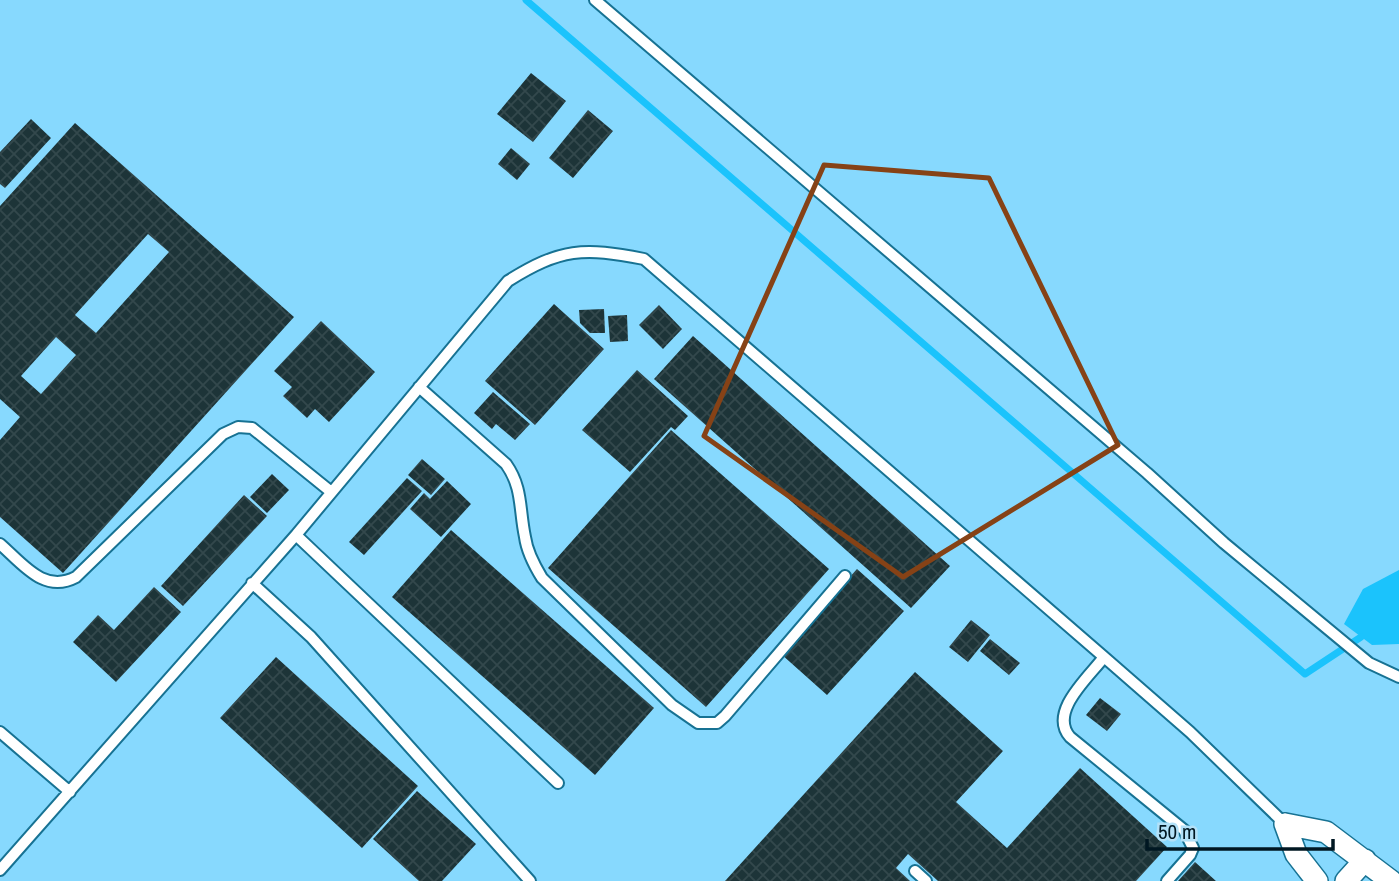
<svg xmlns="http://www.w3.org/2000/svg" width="1399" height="881" font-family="'Archivo Narrow',sans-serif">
  <defs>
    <pattern id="building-cross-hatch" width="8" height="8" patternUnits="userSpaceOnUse" patternTransform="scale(1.75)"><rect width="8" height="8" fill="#1d3438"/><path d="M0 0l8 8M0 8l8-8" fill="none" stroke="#33484c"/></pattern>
  </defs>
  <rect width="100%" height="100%" fill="#87d9fe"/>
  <path fill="#1bc3fc" d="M1399,570V644L1372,645L1344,624L1363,589Z"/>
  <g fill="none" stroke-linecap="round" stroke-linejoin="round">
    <path stroke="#1bc3fc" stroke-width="7" d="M526,0L1305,674L1361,637"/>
  </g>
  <path fill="url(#building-cross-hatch)" fill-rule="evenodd" d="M531,73L566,101L533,142L497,114Z
    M588,110L613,131L573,178L549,158Z
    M31,119L51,138L5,188L0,184V152Z
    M75,123L294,317L63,573L0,517V440L20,417L0,399V206ZM148,234L169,252L96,333L75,315ZM56,337L76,355L41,394L21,376Z
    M511,148L530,164L517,180L498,164Z
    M554,304L604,349L535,425L485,381Z
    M659,305L682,329L663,349L639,325Z
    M604,309L605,333H590L580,323L579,310Z
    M627,315L628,341L610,342L608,316Z
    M321,321L375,372L329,422L315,409L307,418L283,396L292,387L274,371Z
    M693,336L950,566L911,608L654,379Z
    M637,370L688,416L675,430L671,427L630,472L582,430Z
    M493,392L530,424L515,440L496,424L492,429L474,413Z
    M671,430L829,569L706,707L548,568Z
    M422,459L445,479L431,495L408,475Z
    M272,474L289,490L267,513L250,497Z
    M407,478L422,491L364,555L349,542Z
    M447,481L471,504L441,537L410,509L424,493L430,499Z
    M244,495L267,516L183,606L161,586Z
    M451,530L654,708L595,775L392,597Z
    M857,569L904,611L827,695L781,654Z
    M154,587L181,612L116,682L73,642L98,615L114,630Z
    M971,620L990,635L968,662L949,647Z
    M990,639L1020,663L1009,675L980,651Z
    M276,657L418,786L362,848L220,718Z
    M915,672L1003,751L956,802L1007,848L1080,768L1167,847L1136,881H938L908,854L896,868L910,881H725Z
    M1100,698L1121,714L1107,731L1086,715Z
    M417,791L476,844L442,881H419L373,839Z
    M1195,862L1216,881H1178Z"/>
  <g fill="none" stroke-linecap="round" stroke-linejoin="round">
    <g stroke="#177293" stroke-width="14">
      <path id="service" d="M595,0L1147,473L1224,543L1369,663L1399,677
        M419,387L506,464C523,488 519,509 525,537C527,552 534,565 542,578L672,705L698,723H717L725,716L845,576
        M296,535L558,783
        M0,544C23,564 44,594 76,577L223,434L238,427L252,428L330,491
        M252,583L311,637L530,881
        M1104,657C1089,677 1048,712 1070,737L1184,830L1193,848L1190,855L1167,881
        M0,732L70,792
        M0,870L296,535L508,281C561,248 583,247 644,259L1104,657L1190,732L1285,824
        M915,871L926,881"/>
    </g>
    <g stroke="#177293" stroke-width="24">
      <path id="minor" d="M1285,824L1326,832L1391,881
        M1285,824L1296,854L1317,881
        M1346,881L1365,860"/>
    </g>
    <use href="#service" stroke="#fff" stroke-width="10"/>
    <use href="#minor" stroke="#fff" stroke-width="21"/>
  </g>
  <path fill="none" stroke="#864216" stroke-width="5" stroke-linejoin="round" d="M824,165L989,178L1118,445L903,577L704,436Z"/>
  <path d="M1147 839v10h186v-10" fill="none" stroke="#001722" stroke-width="3.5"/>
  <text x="1158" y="839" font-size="21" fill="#001722" stroke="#b3e1f8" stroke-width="5" paint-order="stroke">50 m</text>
</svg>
